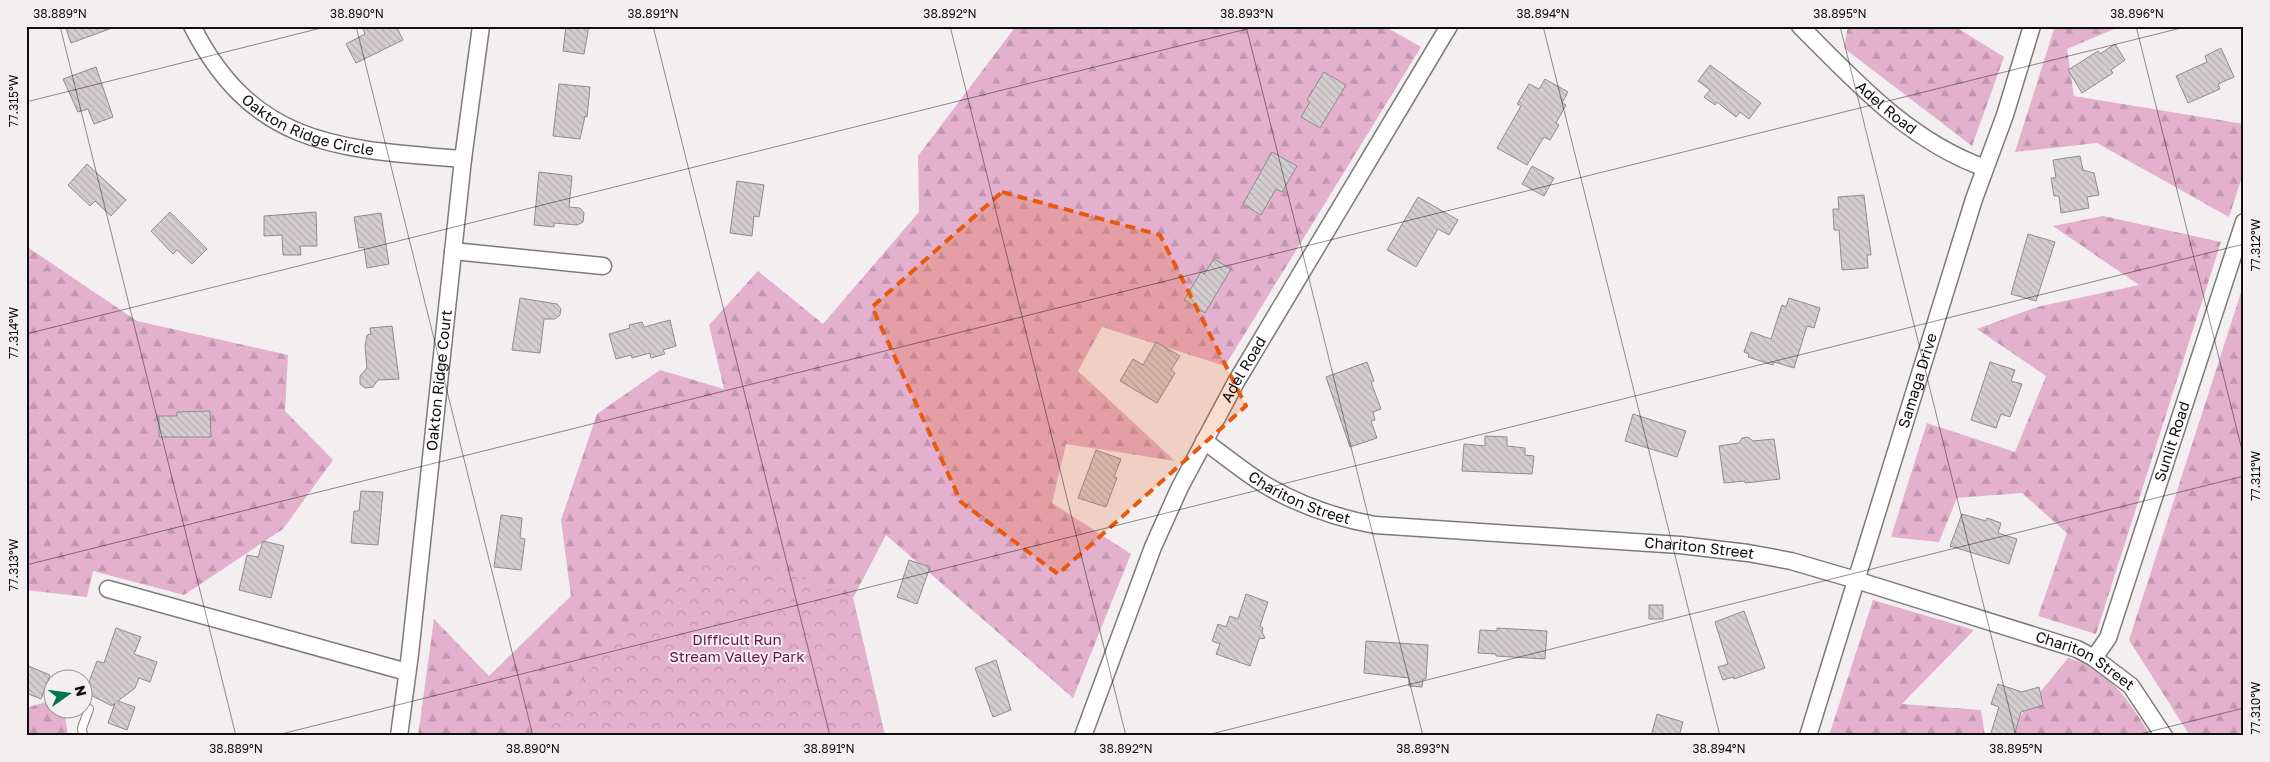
<svg xmlns="http://www.w3.org/2000/svg" width="2270" height="762" font-family="'Golos Text',sans-serif">
  <defs>
    <pattern id="forest-firs" width="22" height="20" patternUnits="userSpaceOnUse" patternTransform="scale(1.25)"><rect width="22" height="20" fill="#e3b0cd"/><path d="M5 1l3.5 6h-7zM16 11l3.5 6h-7z" fill="#c296af"/></pattern>
    <pattern id="park-crowns" width="20" height="18" patternUnits="userSpaceOnUse" patternTransform="scale(1.25)"><rect width="20" height="18" fill="#e3b0cd"/><path d="M2 6a3 3 0 1 1 6 0M12 15a3 3 0 1 1 6 0" fill="none" stroke="#c296af"/></pattern>
    <pattern id="building-back-hatch" width="6" height="6" patternUnits="userSpaceOnUse" patternTransform="scale(1.25)"><rect width="6" height="6" fill="#d3cdd0"/><path d="M-1 5l2 2M0 0l6 6M5-1l2 2" fill="none" stroke="#b4afb1"/></pattern>
  </defs>
  <rect width="100%" height="100%" fill="#f3eef0"/>
  <path fill="url(#forest-firs)" d="M1016,26H1384L1421,47L1225,366L1102,327L1078,371L1175,461L1066,444L1052,503L1131,554L1073,698L886,535L853,598L885,736H418L434,619L489,676L571,596L561,520L597,414L660,370L724,389L709,325L758,271L823,324L919,212L918,156Z
    M1848,26H1954L2004,57L1972,146L1844,48Z
    M2055,26H2121L2067,49L2074,96L2244,124V171L2229,217L2097,143L2015,152Z
    M2103,216L2221,242L2096,634L2038,616L2067,533L2022,493L1957,498L1939,542L1891,537L1927,423L2015,452L2046,376L1977,329L2037,307L2139,285L2053,226Z
    M26,246L137,321L288,355L285,411L333,460L283,529L184,595L93,571L87,597L26,590Z
    M2244,283V728L2236,736H2190L2129,640Z
    M1873,600L1974,630L1902,704L1981,710L1985,736H1829Z
    M2068,658C2111,670 2128,701 2151,736H2004Z
    M52,700V710H64L68,736H26V708Z"/>
  <path fill="url(#park-crowns)" d="M703,546L767,565L853,598L885,736H539L595,664L687,575Z"/>
  <path fill="url(#building-back-hatch)" stroke="#908b8e" d="M65,26H112V28L71,43Z
    M362,26H396L403,40L356,63L346,44L365,34Z
    M566,26H589L584,54L563,51Z
    M2115,44L2125,60L2111,70L2113,73L2082,93L2068,70L2098,51L2100,54Z
    M2221,48L2234,77L2218,84L2220,89L2188,103L2176,76L2207,62L2205,56Z
    M1710,65L1761,103L1749,119L1740,112L1736,117L1717,102L1715,105L1704,97L1710,90L1698,81Z
    M96,67L113,117L94,124L88,109L78,112L63,79Z
    M1324,72L1346,85L1320,128L1301,117L1310,102L1307,100Z
    M1545,79L1568,92L1562,103L1566,105L1556,123L1559,125L1550,140L1544,137L1527,165L1497,148L1521,106L1517,104L1529,84L1539,89Z
    M559,84L590,87L587,117L585,116L580,139L553,136Z
    M1272,152L1297,166L1282,192L1276,189L1261,215L1243,204Z
    M2080,156L2083,170L2094,173L2099,195L2087,197L2089,208L2061,213L2059,196H2054L2051,178H2056L2053,160Z
    M87,164L126,200L111,216L95,201L90,206L68,185Z
    M1532,166L1554,178L1544,196L1522,184Z
    M539,172L572,176L569,207L580,208L584,213L583,222L577,225L554,223V227L534,225Z
    M737,181L764,185L759,217L754,216L752,236L730,233Z
    M1864,195L1871,255H1867L1868,268L1842,270L1839,230H1834L1833,209H1839L1838,197Z
    M1418,197L1458,220L1449,235L1438,229L1416,267L1387,250Z
    M170,212L207,249L192,264L177,250L173,254L151,231Z
    M316,212L317,246H300L301,255H283L282,235L264,236V216Z
    M381,213L389,264L367,268L364,247L359,248L354,217Z
    M2028,234L2055,242L2036,301L2011,294Z
    M1214,259L1231,269L1205,313L1184,300L1201,272L1204,274Z
    M520,298L557,304L561,309L560,315L555,319H544L540,353L512,350Z
    M1789,298L1820,308L1814,328L1807,326L1794,368L1774,362L1773,365L1748,357L1749,354L1744,352L1751,332L1771,339L1782,305L1786,307Z
    M670,320L676,346L663,350L665,354L651,358L650,353L632,358L631,355L616,359L609,334L630,328L629,325L642,322L644,327Z
    M392,326L399,379L378,380L373,387L365,388L360,384V376L367,368L365,346L367,335L371,334L370,328Z
    M1156,342L1180,356L1171,370L1175,373L1157,403L1120,381L1133,359L1143,365Z
    M1367,362L1374,381L1371,382L1381,409L1373,412L1375,420L1371,421L1377,438L1350,447L1326,377Z
    M1990,362L2015,370L2011,381L2022,384L2010,417L2001,414L1996,428L1971,420Z
    M210,411L211,437H159V416H177V412Z
    M1633,414L1686,431L1677,457L1625,441Z
    M1485,436L1507,437V446L1525,448V455L1534,456L1532,474L1462,471L1464,444L1485,446Z
    M1748,437L1753,441L1774,439L1780,479L1745,483V481L1724,483L1719,446L1739,443L1742,438Z
    M1096,450L1121,459L1114,477L1117,478L1106,507L1078,498Z
    M361,491L383,492L378,545L351,543L354,511H359Z
    M1962,514L1986,521L1987,518L2001,523L1998,533L2017,539L2009,564L1950,546Z
    M501,515L522,518L520,538L525,539L521,570L494,567Z
    M263,541L284,546L271,598L239,590L247,555L258,557Z
    M909,560L930,567L917,604L897,597Z
    M1246,594L1268,602L1260,626L1263,628L1262,632L1265,638L1259,639L1250,666L1216,654L1220,644L1212,641L1218,624L1226,627L1230,616L1238,619Z
    M1649,605H1663V619H1649Z
    M1744,611L1765,668L1734,679L1733,677L1723,680L1718,667L1728,664L1715,622Z
    M116,628L141,637L134,654L157,662L150,682L139,678L135,688L118,701L135,707L127,730L108,723L115,703L112,706L85,692L97,661L104,663Z
    M1497,628L1547,631L1545,659L1496,656V654L1478,653L1480,630L1497,631Z
    M1366,641L1428,645L1426,679H1423L1422,687L1409,686V678L1364,673Z
    M996,660L1011,710L993,717L975,668Z
    M26,665L50,675L41,699L26,693Z
    M1998,684L2022,692L2039,687L2043,705L2021,712L2014,736H1990L1999,707L1991,704Z
    M1657,714L1683,722L1679,736H1651Z"/>
  <g fill="none" stroke-linecap="round" stroke-linejoin="round">
    <g stroke="#7e7a7c" stroke-width="10">
      <path id="service" d="M83,736L82,728L89,709"/>
    </g>
    <g stroke="#7e7a7c" stroke-width="19">
      <g id="minor">
        <path id="s1" d="M192,26C254,148 341,149 463,159"/>
        <path id="s2" d="M1800,26C1856,82 1909,141 1985,168"/>
        <path d="M453,251L603,266"/>
        <path id="s3" d="M1204,441C1225,456 1245,473 1267,486C1301,506 1337,518 1375,525L1680,545L1748,553L1791,561L1856,580L2077,649L2094,658L2131,686L2164,736"/>
        <path d="M108,589L407,672"/>
        <path id="s4" d="M2094,658L2108,638L2244,222"/>
        <path id="s5" d="M399,736L410,654L463,159L481,26"/>
        <path id="s6" d="M1083,736L1153,547L1180,487L1236,382L1449,26"/>
        <path id="s7" d="M1808,736L1974,199L2005,115L2032,26"/>
      </g>
    </g>
    <use href="#service" stroke="#fff" stroke-width="8"/>
    <use href="#minor" stroke="#fff" stroke-width="16"/>
  </g>
  <path fill="#e8590c" fill-opacity="0.2" stroke="#e8590c" stroke-width="4" stroke-dasharray="10 6" stroke-linejoin="round" d="M1002,192L1160,235L1246,406L1058,574L961,502L872,307Z"/>
  <path fill="none" stroke="#0f0e0f" stroke-width="1" stroke-opacity="0.45" d="M60,26L236,736M356,26L533,736M653,26L830,736M950,26L1126,736M1246,26L1423,736M1543,26L1720,736M1840,26L2016,736M2136,26L2244,458M26,102L329,26M26,334L1259,26M26,565L2189,26M273,736L2244,244M1203,736L2244,476M2132,736L2244,708"/>
  <g text-anchor="middle" stroke-width="4" stroke-linejoin="round" paint-order="stroke">
    <g font-size="15" fill="#0f0e0f" stroke="#f3eef0">
      <text dy="5" stroke="none"><textPath href="#s2" startOffset="119">Adel Road</textPath></text>
      <text dy="5" stroke="none"><textPath href="#s1" startOffset="160">Oakton Ridge Circle</textPath></text>
      <text dy="5" stroke="none"><textPath href="#s6" startOffset="401">Adel Road</textPath></text>
      <text dy="5" stroke="none"><textPath href="#s5" startOffset="358">Oakton Ridge Court</textPath></text>
      <text dy="5" stroke="none"><textPath href="#s7" startOffset="372">Samaga Drive</textPath></text>
      <text dy="5" stroke="none"><textPath href="#s4" startOffset="231">Sunlit Road</textPath></text>
      <text dy="5" stroke="none"><textPath href="#s3" startOffset="112">Chariton Street</textPath></text>
      <text dy="5" stroke="none"><textPath href="#s3" startOffset="518">Chariton Street</textPath></text>
      <text dy="5" stroke="none"><textPath href="#s3" startOffset="922">Chariton Street</textPath></text>
    </g>
    <g font-size="15" fill="#6f1353" stroke="#f3eef0">
      <text x="737" y="645">Difficult Run<tspan x="737" dy="17">Stream Valley Park</tspan></text>
    </g>
  </g>
  <rect width="2270" height="762" fill="none" stroke="#f3eef0" stroke-width="55"/>
  <g transform="translate(68 694) rotate(76)"><circle r="24" fill="#f3eef0" stroke="#989496"/>
  <path d="M0-4L9 19L0 12L-9 19Z" fill="#007551"/>
  <text y="-8" font-size="14" font-weight="bold" text-anchor="middle" fill="#0f0e0f">N</text>
  </g>
  <rect x="28" y="28" width="2214" height="706" fill="none" stroke="#0f0e0f" stroke-width="2"/>
  <g font-size="12" text-anchor="middle" fill="#0f0e0f">
    <text x="60" y="18">38.889°N</text>
    <text x="357" y="18">38.890°N</text>
    <text x="653" y="18">38.891°N</text>
    <text x="950" y="18">38.892°N</text>
    <text x="1247" y="18">38.893°N</text>
    <text x="1543" y="18">38.894°N</text>
    <text x="1840" y="18">38.895°N</text>
    <text x="2137" y="18">38.896°N</text>
    <text transform="translate(14 101) rotate(-90)" y="4">77.315°W</text>
    <text transform="translate(2256 245) rotate(-90)" y="4">77.312°W</text>
    <text transform="translate(14 333) rotate(-90)" y="4">77.314°W</text>
    <text transform="translate(2256 476) rotate(-90)" y="4">77.311°W</text>
    <text transform="translate(14 565) rotate(-90)" y="4">77.313°W</text>
    <text transform="translate(2256 708) rotate(-90)" y="4">77.310°W</text>
    <text x="236" y="753">38.889°N</text>
    <text x="533" y="753">38.890°N</text>
    <text x="829" y="753">38.891°N</text>
    <text x="1126" y="753">38.892°N</text>
    <text x="1423" y="753">38.893°N</text>
    <text x="1719" y="753">38.894°N</text>
    <text x="2016" y="753">38.895°N</text>
  </g>
</svg>
